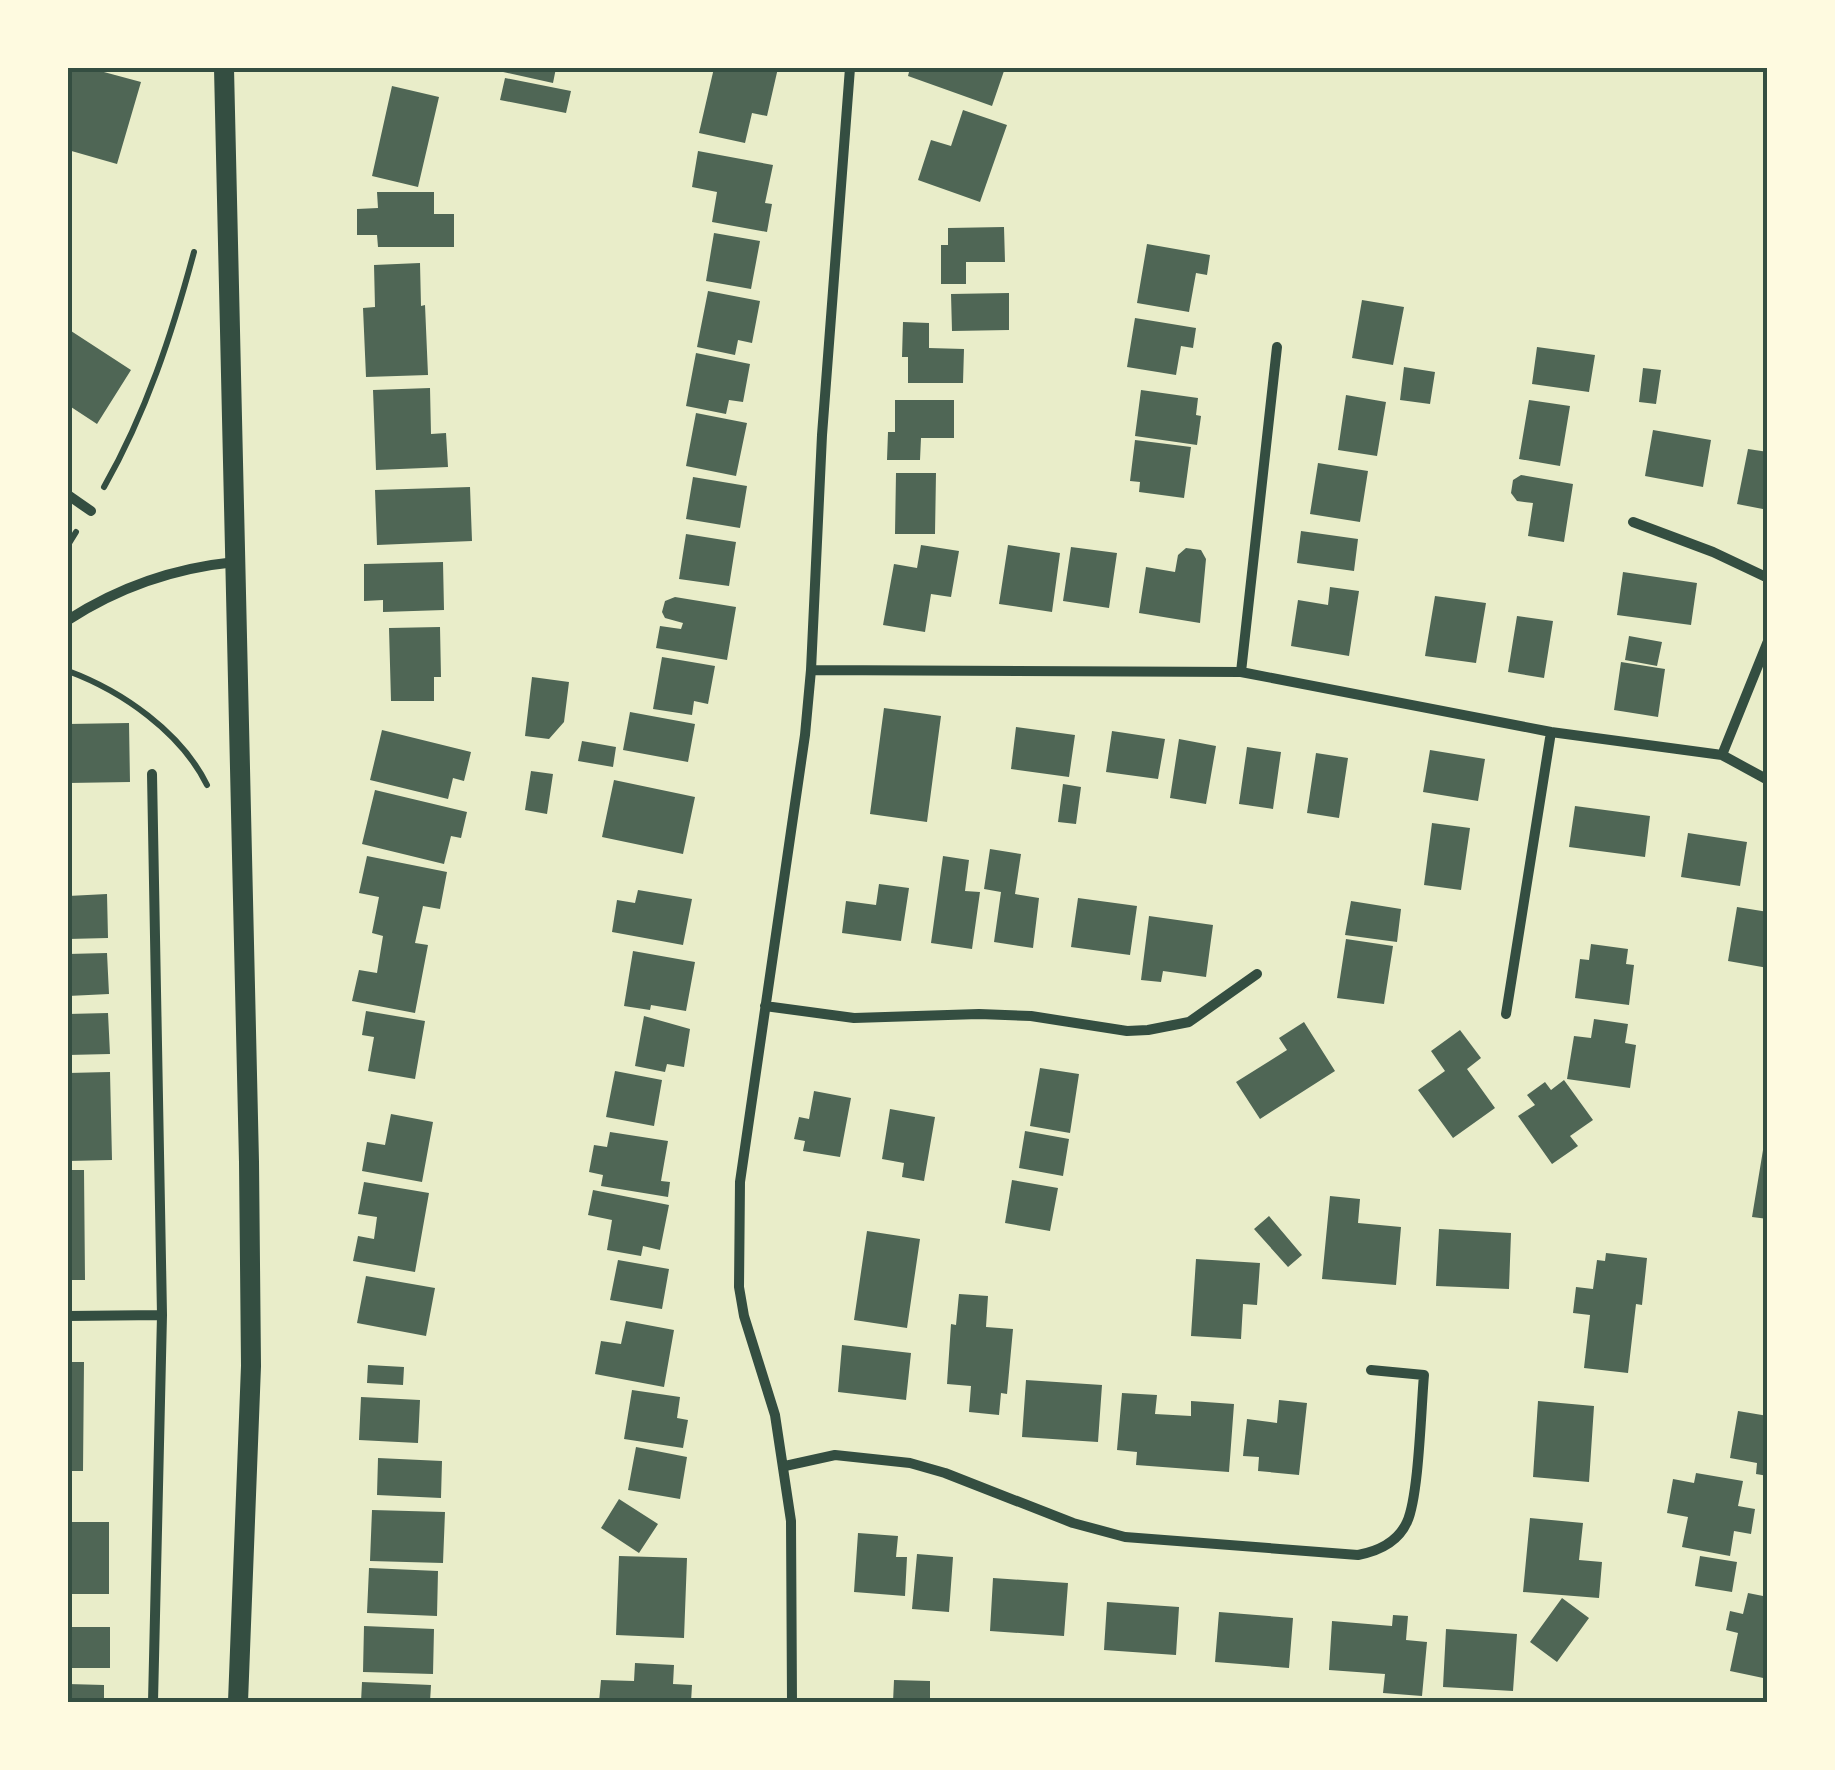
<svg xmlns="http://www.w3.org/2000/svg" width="1835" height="1770" font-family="'Public Sans',sans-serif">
  <rect width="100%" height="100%" fill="#e9edc9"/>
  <path fill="#4f6655" d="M68,68H89L141,82L117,164L68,150Z
    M485,68H556L553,83Z
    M714,68H778L767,116L752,113L745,143L699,133Z
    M910,68H1005L992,106L908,76Z
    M505,78L571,91L566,113L500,100Z
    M392,86L439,97L418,187L372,176Z
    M963,110L1007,125L980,202L918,180L931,140L951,146Z
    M698,151L773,165L765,203L772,204L767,232L712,222L717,192L692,187Z
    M377,192H434V214H454V247H378L377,235H357V209L378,208Z
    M1004,227L1005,262H966V284H941V245H948V228Z
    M714,233L760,241L751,289L706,281Z
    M1147,244L1210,255L1207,275L1196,273L1189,312L1137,303Z
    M420,263L421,306L425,305L428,375L366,377L363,308L375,307L374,265Z
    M708,291L760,301L752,343L738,340L735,355L697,347Z
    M1009,293V330L952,331L951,294Z
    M1362,300L1404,307L1393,365L1352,358Z
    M1135,318L1196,328L1193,348L1181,346L1176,375L1127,367Z
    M903,322L929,323V348L964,349L963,383H908V357H902Z
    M68,329L131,370L97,424L68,405Z
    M1537,347L1595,355L1589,392L1532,384Z
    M696,353L750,364L743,402L729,400L726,414L686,406Z
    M1404,367L1435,372L1430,404L1400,400Z
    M1643,368L1661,370L1656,404L1639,402Z
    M430,388L431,434L446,433L448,467L376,470L373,390Z
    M1141,390L1198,398L1196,415L1201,416L1197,445L1135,436Z
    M1346,395L1386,402L1377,456L1338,450Z
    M895,400H954V438H921L920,460H887L888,432H895Z
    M1529,400L1570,406L1560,466L1519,459Z
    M696,413L747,423L736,476L686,466Z
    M1653,430L1711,440L1703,487L1645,476Z
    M1135,440L1191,447L1184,498L1139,492L1140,482L1130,481Z
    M1748,449L1768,452V510L1737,504Z
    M1318,463L1368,471L1360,522L1310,514Z
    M896,473H936L935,534H895Z
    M1521,475L1573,484L1564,542L1528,536L1533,503L1517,501L1511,493L1513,480Z
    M693,477L747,486L740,528L686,519Z
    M470,487L472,541L377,545L375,490Z
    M1301,531L1358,539L1354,571L1297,563Z
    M686,534L736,542L729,586L679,579Z
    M921,545L959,551L951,597L931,594L925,632L883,625L894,564L917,568Z
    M1008,545L1060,553L1052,612L999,604Z
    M1071,547L1117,553L1109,608L1063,601Z
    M1186,548L1201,550L1206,559L1200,623L1139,613L1146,567L1175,572L1178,555Z
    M443,562L444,610L383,612V600L364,601V564Z
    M1623,572L1697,583L1691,625L1617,615Z
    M1330,587L1359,591L1349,656L1291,646L1298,600L1328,605Z
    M1435,596L1486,603L1476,663L1425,656Z
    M675,597L736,607L727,660L656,648L660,626L681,629L683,623L665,618L662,612L665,601Z
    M1517,616L1553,621L1544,678L1508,672Z
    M440,627L441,677H434V701H391L389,628Z
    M1629,636L1662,642L1657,666L1625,660Z
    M662,657L715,666L708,704L694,701L692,715L653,709Z
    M1621,662L1665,669L1658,717L1614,710Z
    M532,677L569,682L564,722L549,739L525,736Z
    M884,708L941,716L927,822L870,814Z
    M630,712L695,724L688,762L623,750Z
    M129,723L130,782L68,783V724Z
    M1016,727L1075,735L1069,777L1011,769Z
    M382,730L471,752L464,781L453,778L448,799L370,780Z
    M1112,731L1165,739L1158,779L1106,772Z
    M1179,739L1216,746L1206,804L1170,798Z
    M582,741L616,747L613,767L578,761Z
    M1247,747L1281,752L1273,809L1239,804Z
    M1430,750L1485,759L1478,801L1423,792Z
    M1316,753L1348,758L1339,818L1307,813Z
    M531,771L553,774L547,814L525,810Z
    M614,780L695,797L683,854L602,837Z
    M1063,784L1081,787L1076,824L1058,822Z
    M375,790L467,812L461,838L451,836L444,864L362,844Z
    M1575,806L1650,816L1645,857L1569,847Z
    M1432,823L1470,828L1461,890L1424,885Z
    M1688,833L1747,842L1740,886L1681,877Z
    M990,849L1021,854L1015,894L1039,898L1033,948L994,942L1001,892L984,889Z
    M367,856L447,872L440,909L423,906L415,943L428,945L415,1013L352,1001L359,970L377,973L383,936L372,933L379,897L359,893Z
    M943,856L969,860L965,891L980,892L972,949L931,943Z
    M879,884L909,888L901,941L842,933L846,901L876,905Z
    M638,890L692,899L683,945L612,932L617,900L635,903Z
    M107,894L108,938L68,939V896Z
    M1078,898L1137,906L1130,955L1071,947Z
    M1351,901L1401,909L1397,942L1345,935Z
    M1737,907L1768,912V968L1728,961Z
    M1149,916L1213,925L1206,977L1163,971L1161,982L1141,980Z
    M1346,939L1393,946L1384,1004L1337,998Z
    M1591,944L1628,949L1626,964L1634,965L1629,1005L1575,998L1580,959L1589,960Z
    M633,951L695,962L686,1011L651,1005L650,1010L624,1006Z
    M107,953L109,994L68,996V954Z
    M366,1011L425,1021L415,1079L368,1071L374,1037L362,1035Z
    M108,1013L110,1054L68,1055V1014Z
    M644,1016L690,1029L684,1067L667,1064L665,1072L635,1066Z
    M1594,1019L1628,1024L1625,1043L1636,1045L1630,1088L1567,1079L1574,1036L1591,1038Z
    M1304,1022L1335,1071L1260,1119L1236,1082L1287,1050L1279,1038Z
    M1460,1030L1481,1058L1467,1069L1495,1108L1453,1138L1418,1090L1445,1071L1431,1051Z
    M1040,1068L1079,1074L1070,1133L1030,1126Z
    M615,1071L662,1080L654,1126L606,1117Z
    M110,1072L112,1160L68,1161V1073Z
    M1564,1080L1593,1120L1570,1136L1578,1146L1552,1164L1518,1116L1535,1105L1527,1095L1545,1082L1551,1090Z
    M814,1091L851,1098L840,1157L803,1151L805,1141L794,1139L799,1117L809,1119Z
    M890,1109L935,1117L924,1181L902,1177L904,1163L882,1159Z
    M391,1114L433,1122L422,1182L362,1171L367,1142L385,1145Z
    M1025,1131L1069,1139L1063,1176L1019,1168Z
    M610,1132L668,1141L661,1181L670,1182L668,1197L601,1186L603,1175L589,1172L594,1145L607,1147Z
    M1763,1150L1768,1151V1219L1752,1217Z
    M68,1170H84L85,1280H68Z
    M1012,1180L1058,1188L1050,1231L1005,1223Z
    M364,1182L429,1193L415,1272L353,1261L358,1236L374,1239L377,1217L358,1214Z
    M593,1190L669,1205L660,1250L643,1246L641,1256L607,1250L612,1220L588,1215Z
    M1330,1196L1360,1199L1358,1223L1401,1227L1396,1285L1322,1279Z
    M1269,1216L1302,1255L1288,1267L1254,1229Z
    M1439,1229L1511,1233L1509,1289L1436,1286Z
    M867,1231L920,1239L907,1328L854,1320Z
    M1606,1253L1647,1258L1642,1305L1636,1304L1628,1373L1584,1368L1590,1315L1573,1313L1576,1287L1593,1289L1597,1260L1605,1261Z
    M1196,1259L1260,1263L1257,1305L1243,1304L1241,1339L1191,1336Z
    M618,1260L669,1269L662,1309L610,1300Z
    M366,1276L435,1288L426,1336L357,1323Z
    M959,1294L988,1296L986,1327L1013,1329L1007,1394L1001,1393L999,1415L969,1412L971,1386L947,1384L951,1324L956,1325Z
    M626,1321L674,1330L664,1387L595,1374L601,1341L621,1344Z
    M842,1345L911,1353L906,1400L838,1392Z
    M68,1362H84L83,1471H68Z
    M368,1365L404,1367L403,1385L367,1383Z
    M1026,1380L1102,1385L1098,1442L1022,1437Z
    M632,1390L680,1397L677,1418L688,1420L683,1448L624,1439Z
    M1122,1393L1157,1395L1155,1414L1191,1416V1401L1234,1404L1229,1472L1136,1465L1137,1452L1117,1450Z
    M361,1397L420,1400L418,1443L359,1440Z
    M1279,1400L1307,1403L1299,1475L1258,1471L1259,1457L1243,1456L1247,1419L1277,1423Z
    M1538,1401L1594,1406L1589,1482L1533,1477Z
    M1738,1411L1768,1416V1476L1756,1474L1757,1463L1730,1458Z
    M636,1447L687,1457L680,1499L628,1490Z
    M378,1458L442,1461L441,1498L377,1495Z
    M1696,1473L1743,1481L1738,1506L1755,1509L1751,1534L1734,1531L1730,1556L1682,1547L1688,1517L1667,1513L1673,1479L1694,1483Z
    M619,1499L658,1524L639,1553L601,1528Z
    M372,1510L445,1512L443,1563L370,1561Z
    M1530,1518L1583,1523L1579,1560L1602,1562L1599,1598L1523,1592Z
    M68,1522H109V1594H68Z
    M858,1533L898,1536L896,1557H907L905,1596L854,1592Z
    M917,1554L953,1557L949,1612L912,1609Z
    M619,1556L687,1558L684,1638L616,1635Z
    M1700,1556L1737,1562L1732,1592L1695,1586Z
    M369,1568L438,1571L437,1616L367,1613Z
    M993,1578L1068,1583L1064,1636L990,1631Z
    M1748,1593L1768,1597V1679L1730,1671L1738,1633L1726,1630L1730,1611L1743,1614Z
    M1562,1598L1589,1618L1557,1662L1530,1642Z
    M1107,1602L1179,1607L1176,1655L1104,1650Z
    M1219,1612L1293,1618L1289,1668L1215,1662Z
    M1393,1615L1408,1616L1406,1640L1427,1642L1422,1696L1383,1693L1385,1674L1329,1670L1332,1621L1392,1626Z
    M364,1626L434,1629L433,1674L363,1672Z
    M68,1627H110V1668H68Z
    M1446,1629L1517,1634L1513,1691L1443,1687Z
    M635,1663L674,1665L673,1684L692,1685L691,1702H599L601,1680L634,1681Z
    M894,1680L930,1681V1702H893Z
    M362,1682L431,1685L430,1702H361Z
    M68,1684L104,1685V1702H68Z"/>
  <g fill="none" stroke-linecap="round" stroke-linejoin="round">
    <path stroke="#344e41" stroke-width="6" d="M104,487C146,413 172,334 194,252
      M68,545L76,532
      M68,671C122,691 181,732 207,785"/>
    <path stroke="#344e41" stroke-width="10" d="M68,495L91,511
      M1633,522L1713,552L1768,578
      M68,620C119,587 174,568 235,562
      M811,670L1241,672L1551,732L1722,755L1768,780
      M1241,672L1277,347
      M1722,755L1768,641
      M765,1006L854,1018L979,1014L1031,1016L1127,1031L1148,1030L1189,1022L1257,974
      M1506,1014L1551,732
      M68,1316L162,1315L152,774
      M785,1466L835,1455L910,1463L945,1473L1073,1523L1125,1537L1358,1555C1379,1551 1398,1542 1407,1522C1419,1496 1421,1407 1424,1375L1371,1370
      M153,1702L162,1315
      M792,1702L791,1521L775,1415L744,1316L739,1287L740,1182L805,735L811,670L822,435L850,68"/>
    <path stroke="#344e41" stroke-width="20" d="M224,68L249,1162L251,1366L238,1702"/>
  </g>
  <rect width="1835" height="1770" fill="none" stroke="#fefae0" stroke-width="140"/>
  <rect x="70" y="70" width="1695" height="1630" fill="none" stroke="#344e41" stroke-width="4"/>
</svg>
